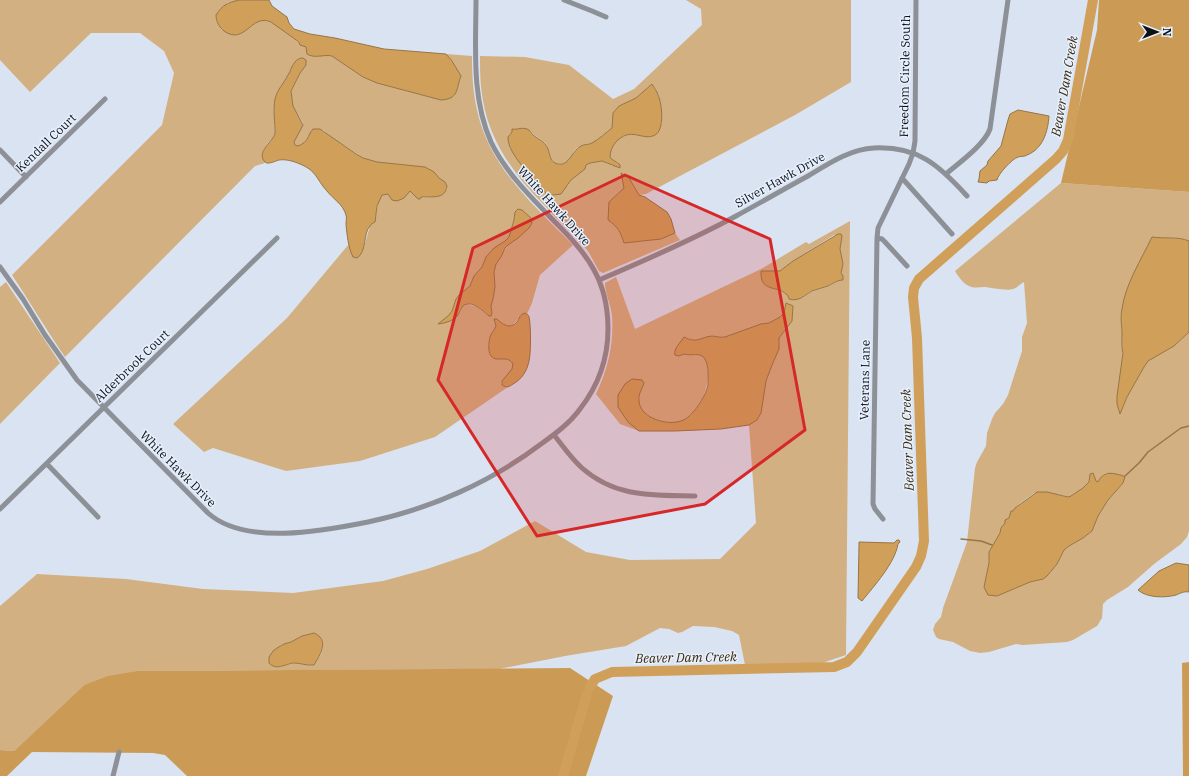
<svg xmlns="http://www.w3.org/2000/svg" width="1189" height="776" font-family="'IBM Plex Serif',serif">
  <rect width="100%" height="100%" fill="#dae3f1"/>
  <path fill="#d3b081" fill-rule="evenodd" d="M0,0H239L227,3L221,29C240,42 244,28 260,21C275,17 293,41 306,47L307,54L317,56L328,55L332,56L363,77L377,83L441,100L457,90L461,76L452,61L446,54L472,56C472,75 473,94 478,114C491,169 535,206 573,245L540,275L532,303L527,314L525,313C513,320 514,336 497,319L494,321L496,326C490,339 487,340 490,355C496,360 499,358 505,359C523,361 506,377 501,383L502,385L508,387L435,437L360,461L286,471L213,448L204,452L173,424L287,318L349,244L351,251L364,247L370,226C380,219 374,205 382,195L388,194L392,200L404,198L410,191L415,195V197C430,198 434,197 447,189V186L445,182L439,178L434,172L425,167L377,162L363,158L331,137L323,130L311,132C309,139 305,144 298,146L295,145L294,142L295,140L303,123L293,106L291,91L300,73L306,65V60L303,58L298,59L293,64L289,73L275,97L274,125L275,134L274,137L268,143L263,151V156L265,163L255,166L65,357C47,331 30,302 12,275L162,125L174,73L164,51L140,33H91L30,92L0,60ZM518,209L522,210L531,218L529,228L518,238L508,245L496,264L494,272L495,287L493,299L491,306L492,311L491,316H489L477,307L467,304L463,306L460,313L439,324L449,315L452,311L456,299L463,292L470,286L474,276L482,267L486,257L494,248L505,241L509,237L514,220L515,212Z
    M686,0H851V82L795,115L646,194L639,195L629,178L624,188L609,202L616,226L620,233L624,243L661,239L675,233L680,240L603,273L599,271L588,251L579,241C533,193 488,157 481,87C480,76 480,66 480,56L525,57L569,65L613,99L634,89L702,25L701,9ZM652,84L659,96L662,124L646,136C632,134 620,133 612,148C610,152 609,155 611,160L618,162L613,166L602,161L590,163L586,165L585,169L571,180L568,185L553,195L546,193L526,170L522,167L518,158L510,148L509,135L512,132L530,131C534,136 540,138 545,143C551,150 548,164 560,164C563,164 566,163 568,161C572,157 573,151 577,148C582,144 588,145 592,143C599,139 606,133 612,128L613,113L619,106L636,98Z
    M1061,183L1189,192V241C1180,237 1171,237 1162,238L1121,321L1122,336L1121,346L1123,353L1117,404L1120,413L1127,397L1144,367L1148,361L1174,346L1189,332V531L1187,537L1181,544L1154,564L1128,587L1107,600L1103,604L1102,618L1097,626L1073,640L1067,642L1023,645L1016,644L989,652L980,653L970,651L953,642L939,639L936,637L933,630L935,624L941,617L943,608L967,542L975,468L977,462L986,446L987,433L992,419L995,413L1003,404L1008,395L1022,351V337L1027,323L1024,282C1020,284 1017,288 1013,289C1007,291 992,288 985,287C979,287 973,289 967,285C962,282 958,276 955,271ZM1093,473L1096,482H1098L1103,475L1106,473L1123,483L1108,500L1098,516L1092,531L1083,538L1069,546L1064,550L1057,564L1047,576L1043,579L1030,582L997,596L984,587L989,563V552L1000,533L1001,528L1009,518L1011,512L1013,511C1016,505 1028,498 1034,493L1062,495L1068,497L1071,496L1083,488L1089,482L1090,474Z
    M850,221L846,655L822,663L745,665L739,635L732,631L714,627L693,626L682,632L678,633L669,629L660,628L626,646L565,656L499,669L137,671L84,685L14,751L0,750V606L37,574L126,579L203,589L293,593L383,581L427,569L480,551L535,521L586,552L630,560L720,559L756,523L749,425L757,420L761,413L766,381L772,365L779,349V338L792,321V306L786,304L784,313L780,317L769,323L761,324L725,337C720,338 716,335 711,336C700,338 697,343 685,337L679,356L684,354C690,356 701,353 705,358C707,361 707,364 707,367C710,384 704,399 693,412C689,415 686,420 681,421C674,424 664,422 657,420C649,417 642,412 639,404C637,397 641,393 643,386C643,384 642,382 642,380L628,422L639,431L620,424L596,394C608,369 614,343 612,316C611,305 605,293 605,283L616,277L635,329L761,269L806,242L809,244ZM834,235L842,236L840,248L843,264L840,280L829,286L811,292L804,297L794,300C791,298 787,294 783,292C769,284 765,292 761,272L780,271L793,261ZM313,633L317,635L320,638L323,647L321,654L315,664L312,666L295,663L279,667L273,666L271,653L281,645L291,642L302,636Z
    M6,282L60,363L0,424V287Z"/>
  <path fill="#cb9b56" d="M1099,0H1189V192L1061,183L1097,30Z
    M1189,662V776H1183L1182,663Z
    M570,668L613,696L586,776H187L165,755L153,753L32,752L7,776H0V750L14,751L84,685L108,676L137,671Z"/>
  <path fill="#d0a05b" stroke="#967546" d="M239,0H269L272,6L287,17L289,23L294,29L310,34L335,38L384,49L446,54L452,61L461,76C456,89 459,99 441,100L377,83L363,77L332,56C324,54 315,59 307,54L306,47L300,45L299,42L271,22C251,13 245,46 224,31C219,27 216,21 216,15C223,4 228,3 239,0Z
    M303,58L306,60V65L300,73L291,91L293,106L303,125L294,142L295,145L298,146C309,142 307,136 313,129H320L356,154L363,158L377,162L425,167L434,172L439,178L445,182L447,186C445,200 432,196 421,197L420,199H418L410,191L404,198L397,201L392,200L388,194L382,195L377,206L375,222C373,223 371,224 370,226C363,233 367,252 357,258L353,257C348,247 347,234 346,224C346,221 347,217 346,215C343,204 333,199 327,191C316,179 317,171 300,164C293,161 286,159 279,160C275,161 268,165 265,162C255,152 275,140 275,133C275,122 273,110 275,99C277,90 284,83 288,75C291,71 291,66 295,62C297,59 300,58 303,58Z
    M652,84C654,88 657,91 658,95C662,103 665,130 655,135C643,142 631,125 615,143C612,147 610,152 610,157C612,161 617,161 620,165V168L602,161L590,163L586,165L585,169L571,180L561,194L553,195H546V193C535,180 507,154 508,137L512,132V129C517,130 521,127 527,129C530,130 531,133 533,135C538,139 544,141 547,147C550,152 549,160 555,163C569,169 571,151 581,146C584,144 589,145 592,143C599,139 606,133 612,128L613,113L619,106L636,98Z
    M1018,110L1049,116C1048,131 1043,149 1027,155C1024,157 1021,156 1018,157C1012,159 998,174 997,180L989,181L987,183L978,182L979,179L980,171L987,165L988,161L1001,146L1008,120L1010,114Z
    M621,173L629,178L639,195L645,197L667,212L671,219L675,233L661,239L624,243C620,231 618,227 608,220L609,202L624,188Z
    M518,209L522,210L531,218L532,223L529,228L518,238L508,245L505,248L501,257L496,264L494,272L495,287L493,299L491,306L492,313L491,316H489C483,311 471,299 463,306C461,308 460,312 458,315C453,321 446,323 438,324L449,315L452,311L456,299L459,295L470,286L474,276L482,267L486,257L494,248L505,241L509,237L514,220L515,212Z
    M838,234H841L842,236L840,249L843,264L841,273L843,276V280C837,280 833,284 828,286C823,288 817,289 812,291C805,295 799,302 789,299C789,298 787,294 786,294C777,285 760,293 761,271H780L793,261Z
    M1152,237C1165,239 1177,236 1189,241V332L1174,346L1148,361L1144,367L1127,397L1120,414L1117,404V396L1123,353C1121,346 1122,342 1122,334C1122,326 1120,318 1122,309C1125,285 1141,260 1152,237Z
    M786,303L793,306L792,321L779,338V349L772,365L766,381L761,413L757,420L749,425L721,429L675,431H639L628,422L618,407V395L625,384L632,379L642,380L644,383C642,390 638,394 639,401C640,418 667,426 681,421C692,418 706,396 708,385C708,382 708,377 708,373C708,368 707,359 702,356C697,353 690,356 684,354L679,356L675,355C673,349 681,342 684,337C698,344 700,337 712,336C716,336 720,338 725,337L761,324L769,323L780,317L784,313Z
    M525,313C528,315 528,314 529,317C531,325 531,353 529,361C527,371 522,379 513,384C509,387 507,388 502,385V381L512,369L513,364C509,358 506,359 499,359C487,360 488,346 490,337C491,333 495,330 496,326L494,319H497C502,324 510,330 517,322C520,318 519,315 525,313Z
    M1093,473L1096,481L1098,482C1102,474 1107,472 1116,474C1120,475 1122,475 1125,477L1123,483L1108,500L1098,516L1092,531L1083,538L1069,546L1064,550L1057,564L1047,576L1043,579L1030,582L997,596L988,595L984,587L989,563V552L1000,533L1001,528L1005,523V520L1009,518L1011,511H1013L1015,508L1037,492H1047L1068,497L1071,496L1083,488L1089,482L1090,474Z
    M897,540H899L900,542L898,544C895,563 874,586 862,601L858,598L859,545V542L894,543Z
    M1176,563L1189,565V592C1184,591 1181,593 1176,595C1165,598 1147,598 1138,590L1159,571Z
    M314,633C330,640 320,655 314,665C307,666 301,663 294,663C285,664 276,671 269,663V657L273,651L277,648L284,644L291,642L302,636Z"/>
  <g fill="none" stroke-linecap="round" stroke-linejoin="round">
    <path stroke="#967546" stroke-width="1.5" d="M1125,476L1139,463L1148,452L1174,433L1181,428L1189,426
      M961,539L981,541L992,545"/>
    <path stroke="#d0a05b" stroke-width="10" d="M590,687L595,679L612,672L834,667L847,662L857,652L916,567L921,556L924,541L917,338L913,297L914,288L919,279L1056,159L1063,151L1068,140L1093,0
      M563,776L587,694"/>
    <path stroke="#8d9096" stroke-width="5" d="M564,0L592,11L606,17
      M0,150L26,177
      M946,174C960,162 984,145 990,129L1008,0
      M902,178L952,234
      M0,202L105,99
      M877,238L882,239L885,242L907,266
      M0,267L23,299L45,335L77,380L208,513C245,546 323,531 368,522C430,509 491,482 541,444C555,434 570,423 580,409C598,386 608,358 608,329C608,309 604,288 594,270C585,253 573,240 559,226C534,200 507,175 491,142C471,97 476,47 476,0
      M599,280C646,260 692,240 736,216C760,203 784,189 808,176C828,164 850,149 874,148C918,146 939,165 967,196
      M554,435C563,446 571,458 582,468C616,498 653,495 695,496
      M47,464L98,517
      M0,509L277,238
      M883,519L875,509L873,504L877,238L878,228L909,164L913,153L915,141L916,0
      M113,776L119,752"/>
  </g>
  <path fill="#d62828" fill-opacity="0.2" stroke="#d62828" stroke-width="3" stroke-linejoin="round" d="M625,175L770,239L805,430L705,504L537,536L438,380L473,248Z"/>
  <g text-anchor="middle" stroke-width="3" stroke-linejoin="round" paint-order="stroke">
    <g font-size="12" fill="#0d1014" stroke="#e7f0fe">
      <text transform="translate(905 76) rotate(-89)" y="4">Freedom Circle South</text>
      <text transform="translate(46 143) rotate(-44)" y="4">Kendall Court</text>
      <text transform="translate(780 180) rotate(-29)" y="4">Silver Hawk Drive</text>
      <text transform="translate(554 206) rotate(48)" y="4">White Hawk Drive</text>
      <text transform="translate(132 366) rotate(-44)" y="4">Alderbrook Court</text>
      <text transform="translate(865 380) rotate(-89)" y="4">Veterans Lane</text>
      <text transform="translate(178 469) rotate(45)" y="4">White Hawk Drive</text>
    </g>
    <g font-size="13" font-style="italic" fill="#3a2607" stroke="#e7f0fe">
      <text transform="translate(1064 86) rotate(-80)" y="5">Beaver Dam Creek</text>
      <text transform="translate(907 440) rotate(-92)" y="5">Beaver Dam Creek</text>
      <text transform="translate(686 657) rotate(-1)" y="5">Beaver Dam Creek</text>
    </g>
  </g>
  <g transform="translate(1157 32) rotate(90)" stroke="#e7f0fe" stroke-width="3" paint-order="stroke">
  <path d="M0-3L7 15L0 10L-7 15Z" fill="#0d1014"/>
  <text y="-6" font-size="11" font-weight="bold" text-anchor="middle" fill="#0d1014">N</text>
  </g>
</svg>
